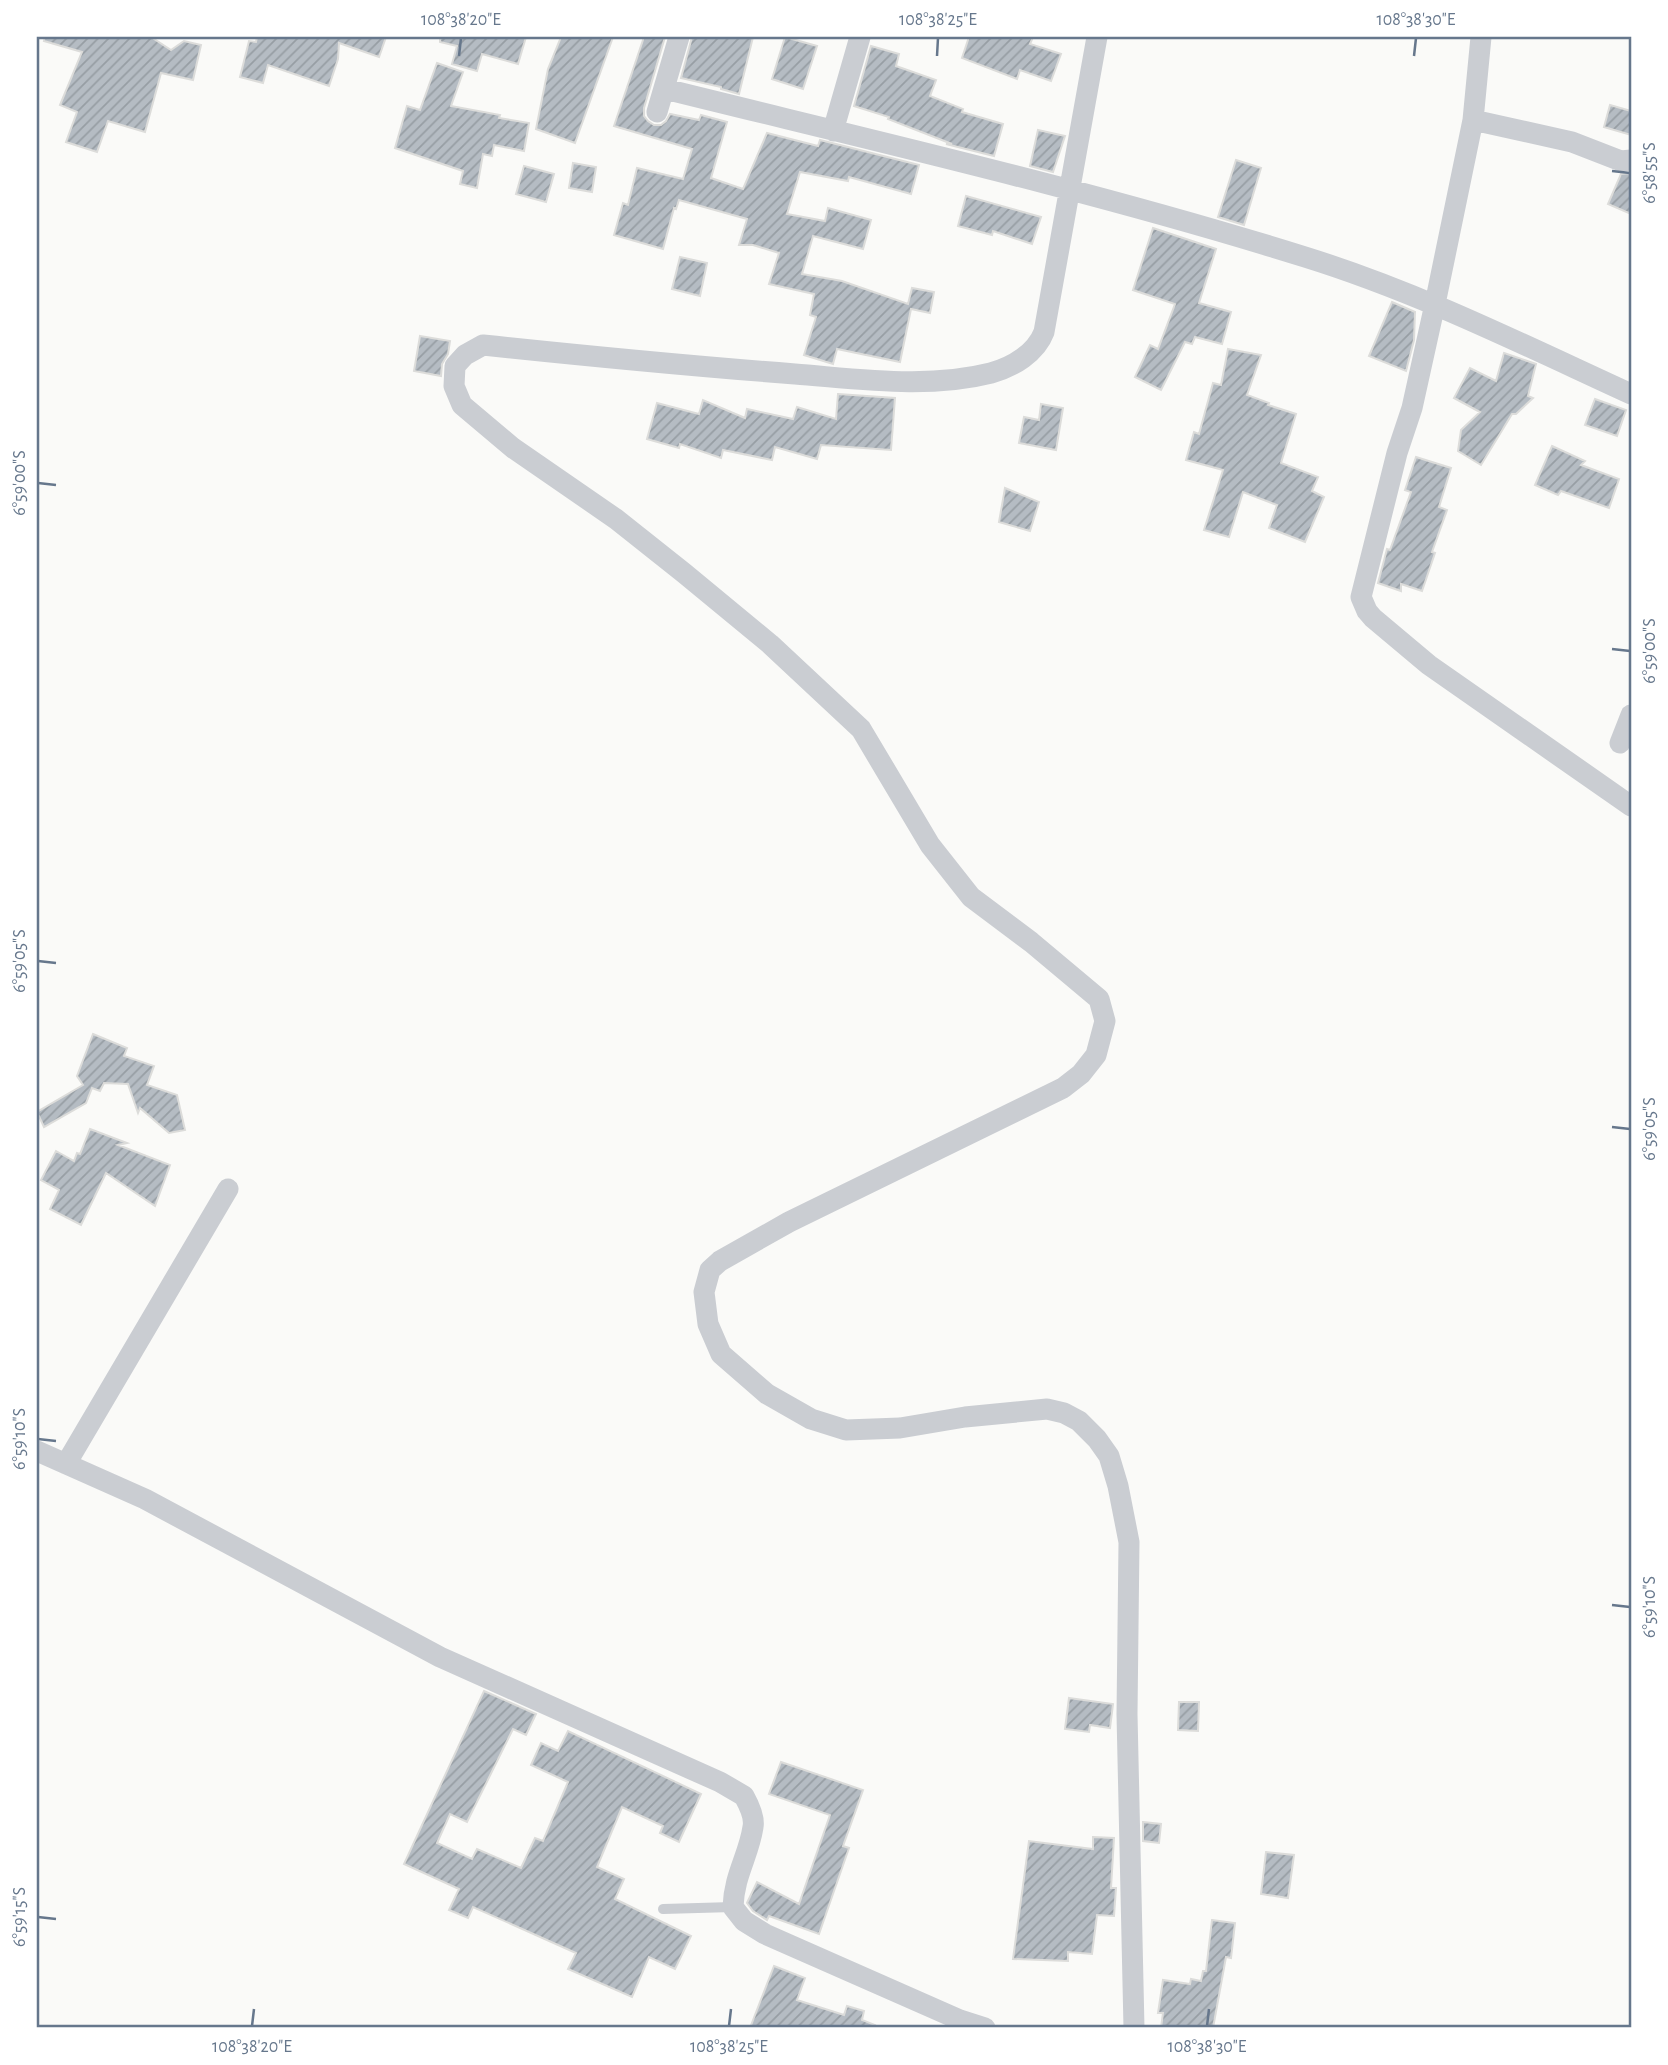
<svg xmlns="http://www.w3.org/2000/svg" width="1668" height="2065" font-family="'Alegreya Sans',sans-serif">
  <defs>
    <pattern id="building-hatch" width="6" height="6" patternUnits="userSpaceOnUse" patternTransform="scale(1.75)"><rect width="6" height="6" fill="#b5bcc3"/><path d="M-1 1l2-2M0 6l6-6M5 7l2-2" fill="none" stroke="#979ea4"/></pattern>
  </defs>
  <rect width="100%" height="100%" fill="#fafaf8"/>
  <path fill="url(#building-hatch)" stroke="#dcdcda" stroke-width="2" d="M45,37H151L171,50L184,41L201,45L193,80L161,73L145,132L108,121L97,152L66,142L77,112L60,105L82,52L44,41Z
    M257,37H386L379,57L339,43L338,59L329,86L268,65L263,83L240,77L249,41L256,42Z
    M440,37H526L518,64L482,54L477,71L452,64L457,46L440,42Z
    M561,37H613L575,143L536,129L548,69Z
    M644,37H665L644,108V116L648,121L654,125H661L666,121L670,114L699,120L701,115L727,122L711,178L743,189L767,133L818,146L820,140L919,165L911,194L849,177L848,181L800,172L787,214L825,221L828,208L871,220L863,249L813,236L802,274L842,281L908,304L912,288L934,292L930,313L911,309L900,362L837,349L833,364L804,355L816,317L810,315L814,294L769,284L779,253L753,245H739L747,219L679,200L676,209L674,208L663,249L614,235L623,203L628,205L637,168L683,179L692,149L614,126Z
    M692,37H753L739,94L721,89V87L681,78Z
    M785,37L817,46L803,89L772,79Z
    M969,37H1033L1030,44L1061,54L1051,81L1020,70L1017,79L962,58Z
    M871,46L899,54L896,66L936,80L930,96L963,109L962,112L1003,124L994,156L946,144H952L888,119L889,117L854,106Z
    M437,63L463,72L451,106L500,115L499,118L529,123L524,151L494,145L492,156L483,154L477,188L460,184L463,171L395,148L407,106L420,110Z
    M1610,105L1631,111V135L1604,127Z
    M1038,130L1065,136L1053,172L1030,166Z
    M1236,160L1261,168L1244,225L1218,217Z
    M573,163L596,167L592,192L569,188Z
    M524,166L554,174L546,202L516,194Z
    M1631,173V214L1608,204L1621,174Z
    M966,196L1041,217L1032,244L993,231L992,235L958,226Z
    M1153,228L1216,249L1199,303L1231,312L1222,344L1195,337L1192,344L1185,342L1161,390L1135,377L1150,345L1158,349L1175,304L1133,290Z
    M680,257L707,263L700,296L672,289Z
    M1392,302L1415,312L1414,340L1406,371L1369,356Z
    M420,336L450,341L448,354L442,364L441,376L414,371Z
    M1228,349L1261,355L1247,395L1269,403L1268,405L1296,414L1281,463L1318,477L1312,491L1324,497L1305,542L1269,528L1277,505L1243,492L1229,537L1204,530L1223,470L1186,460L1194,432L1199,434L1213,383L1221,385Z
    M1504,353L1536,364L1528,396L1533,398L1516,414H1512L1481,465L1458,451L1461,430L1480,412L1454,398L1470,368L1496,381Z
    M838,394L895,398L891,450L821,445L817,459L775,447L772,460L723,450L721,458L680,444L679,448L647,439L657,403L699,414L703,400L745,418L747,409L793,419L797,407L836,419Z
    M1595,399L1626,410L1617,436L1585,425Z
    M1041,404L1063,408L1056,450L1019,443L1024,417L1039,420Z
    M1552,446L1585,461L1581,465L1619,479L1609,508L1561,491L1558,495L1535,485Z
    M1416,457L1451,468L1439,507L1447,510L1432,552L1435,553L1422,591L1401,584V591L1378,583L1387,549L1390,550L1411,492L1405,490Z
    M1005,488L1039,502L1030,531L999,522Z
    M93,1034L127,1048L124,1056L154,1066L147,1085L177,1095L185,1130L169,1133L140,1108L138,1113L128,1084L104,1083L100,1091L92,1088L86,1103L44,1127L37,1112L83,1085L77,1076Z
    M90,1129L127,1143L118,1145L170,1165L155,1206L106,1173L81,1225L50,1209L59,1190L41,1180L56,1151L74,1161L77,1153L80,1154Z
    M484,1691L536,1714L526,1735L513,1729L467,1822L450,1814L437,1843L472,1859L477,1849L521,1868L535,1838L543,1841L568,1782L531,1765L541,1743L558,1751L568,1731L701,1794L679,1842L660,1833L663,1826L622,1807L597,1867L624,1879L615,1899L691,1936L675,1969L649,1957L632,1997L568,1969L576,1953L473,1907L468,1918L449,1910L459,1889L404,1864Z
    M1069,1698L1113,1704L1110,1728L1090,1725L1089,1732L1065,1729Z
    M1179,1702H1199L1198,1731L1178,1730Z
    M781,1762L863,1790L843,1846L849,1848L819,1934L769,1916L767,1920L753,1911L747,1903L757,1882L799,1904L830,1815L769,1794Z
    M1143,1822L1161,1824L1159,1843L1143,1841Z
    M1093,1837L1114,1838L1111,1888H1116L1114,1916L1097,1915L1092,1954L1068,1952V1961L1013,1959L1029,1841L1093,1849Z
    M1266,1852L1294,1855L1288,1898L1261,1894Z
    M1212,1920L1235,1923L1231,1958L1226,1957L1213,2028H1161L1163,2013H1158L1163,1980L1190,1984L1191,1979L1201,1981L1203,1971H1206Z
    M774,1966L805,1978L797,2000L844,2015L847,2006L864,2011L862,2020L875,2025L874,2028H750Z"/>
  <g fill="none" stroke-linecap="round" stroke-linejoin="round">
    <path stroke="#cacdd2" stroke-width="10" d="M663,1909L733,1907"/>
    <path stroke="#cacdd2" stroke-width="21" d="M1097,37L1044,332C1036,353 1013,367 991,373C928,389 860,379 795,374C691,366 587,356 483,345L465,355L455,366L454,386L462,405L513,448L616,519L684,573L770,644L861,729L930,845L971,897L1031,942L1099,999L1105,1021L1096,1055L1081,1074L1063,1088L789,1222L720,1261L710,1270L704,1292L708,1324L721,1354L767,1394L811,1419L846,1430L900,1428L965,1417L1047,1409L1064,1413L1079,1421L1097,1439L1109,1456L1118,1486L1129,1542L1127,1714L1134,2028
      M1481,37L1473,120L1435,304L1412,408L1397,453L1361,597L1367,611L1373,618L1429,665L1631,806
      M665,89C879,142 1094,191 1305,257C1418,292 1524,345 1631,394
      M657,112L679,37
      M1473,120L1572,142L1621,161L1631,160
      M833,131L860,37
      M1620,743L1631,715
      M37,1451L145,1499L440,1657L720,1782L744,1796C749,1805 755,1817 753,1827C749,1855 734,1875 733,1907L744,1921L765,1934L960,2020L985,2028
      M66,1464L228,1189"/>
  </g>
  <path fill="none" stroke="#66778c" stroke-width="2.5" d="M459,56L461,38M937,56L938,38M1414,56L1416,38M1612,171L1630,173M38,483L56,485M1612,649L1630,651M38,961L56,963M1612,1127L1630,1129M38,1439L56,1441M1612,1605L1630,1607M38,1917L56,1919M252,2026L254,2009M729,2026L731,2009M1207,2026L1209,2009"/>
  <rect width="1668" height="2065" fill="none" stroke="#ffffff" stroke-width="77"/>
  <rect x="38" y="38" width="1592" height="1988" fill="none" stroke="#66778c" stroke-width="2.5"/>
  <g font-size="18" text-anchor="middle" fill="#66778c">
    <text x="461" y="25">108°38'20"E</text>
    <text x="938" y="25">108°38'25"E</text>
    <text x="1416" y="25">108°38'30"E</text>
    <text transform="translate(1649 173) rotate(-90)" y="6">6°58'55"S</text>
    <text transform="translate(19 483) rotate(-90)" y="6">6°59'00"S</text>
    <text transform="translate(1649 651) rotate(-90)" y="6">6°59'00"S</text>
    <text transform="translate(19 961) rotate(-90)" y="6">6°59'05"S</text>
    <text transform="translate(1649 1129) rotate(-90)" y="6">6°59'05"S</text>
    <text transform="translate(19 1439) rotate(-90)" y="6">6°59'10"S</text>
    <text transform="translate(1649 1607) rotate(-90)" y="6">6°59'10"S</text>
    <text transform="translate(19 1917) rotate(-90)" y="6">6°59'15"S</text>
    <text x="252" y="2052">108°38'20"E</text>
    <text x="729" y="2052">108°38'25"E</text>
    <text x="1207" y="2052">108°38'30"E</text>
  </g>
</svg>
